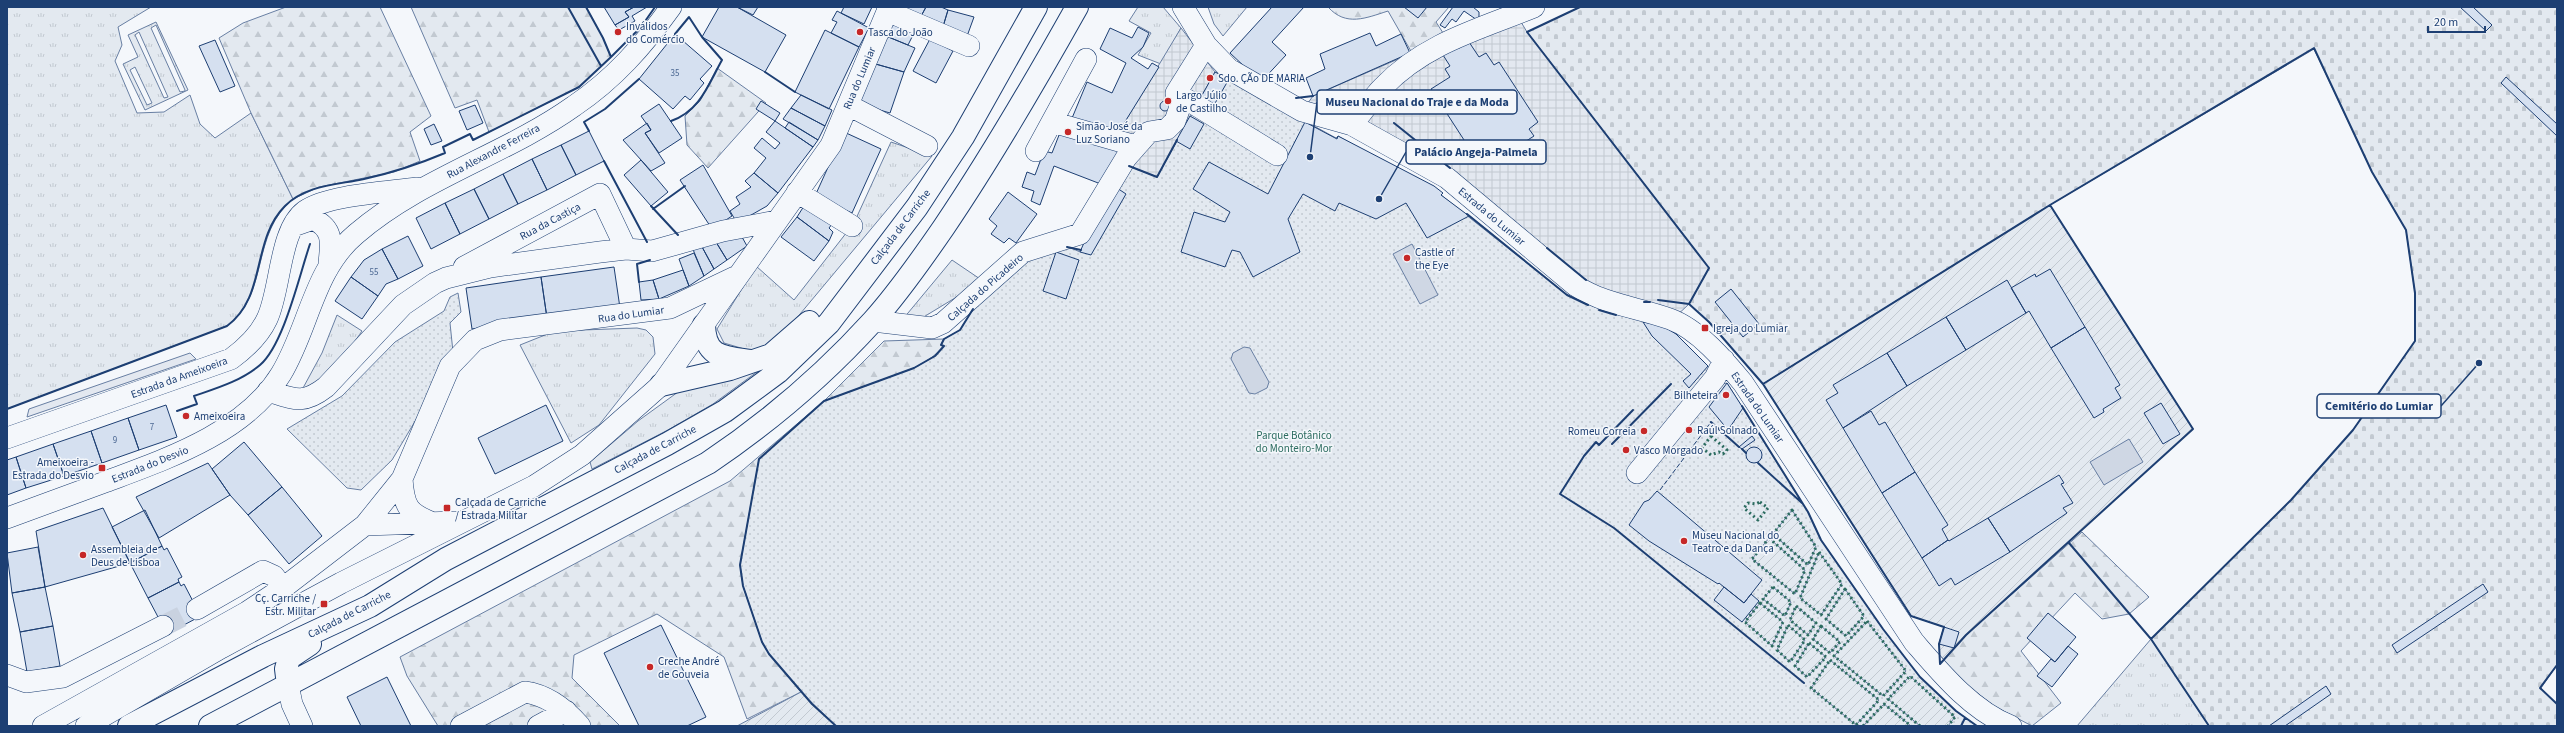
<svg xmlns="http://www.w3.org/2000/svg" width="2564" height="733" font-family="'Source Sans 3',sans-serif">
  <defs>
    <pattern id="grass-tufts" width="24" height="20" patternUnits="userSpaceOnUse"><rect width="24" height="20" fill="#e3e9f0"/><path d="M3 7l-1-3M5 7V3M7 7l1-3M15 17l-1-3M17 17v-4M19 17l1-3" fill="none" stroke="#c2c9d1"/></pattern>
    <pattern id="forest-firs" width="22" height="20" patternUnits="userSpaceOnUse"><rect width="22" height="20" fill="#e3e9f0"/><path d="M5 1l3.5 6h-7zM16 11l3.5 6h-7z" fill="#c2c9d1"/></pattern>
    <pattern id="cemetery-stones" width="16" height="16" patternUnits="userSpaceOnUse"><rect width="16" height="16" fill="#e3e9f0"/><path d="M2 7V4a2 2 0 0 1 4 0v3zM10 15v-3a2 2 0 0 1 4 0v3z" fill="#c2c9d1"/></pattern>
    <pattern id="park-dots" width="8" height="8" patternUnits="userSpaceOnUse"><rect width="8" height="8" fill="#e3e9f0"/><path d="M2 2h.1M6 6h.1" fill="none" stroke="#c2c9d1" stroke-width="1.8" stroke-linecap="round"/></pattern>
    <pattern id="garden-furrows" width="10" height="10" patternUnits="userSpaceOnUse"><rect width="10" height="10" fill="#e3e9f0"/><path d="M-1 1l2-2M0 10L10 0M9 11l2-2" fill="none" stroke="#c2c9d1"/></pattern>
    <pattern id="plaza-grid" width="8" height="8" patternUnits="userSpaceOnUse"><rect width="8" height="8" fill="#e3e8f0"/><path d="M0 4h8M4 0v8" fill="none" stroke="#c2c8d1"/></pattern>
  </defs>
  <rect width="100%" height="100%" fill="#f4f7fb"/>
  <path fill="url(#grass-tufts)" stroke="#687fa3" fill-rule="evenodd" d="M7,7H151L118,27L122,45L115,61L137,113L164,112L190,95L200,124L215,138L251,113L293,199C250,234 270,294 227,326L7,409Z
    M1138,7H1163L1181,28L1161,64L1138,55L1151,33L1129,21Z
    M1208,7H1247L1223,36L1214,24Z
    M156,22L188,90L145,110L123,64L138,57L128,35ZM156,25L185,90V91L180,92L151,28ZM139,32L168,97L164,98L135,35ZM135,67L152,103L147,105L130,70Z
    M891,142L932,156L775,344L751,351L724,343L717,329L756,266L794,300L854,223Z
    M952,260L983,281L917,321L903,319Z
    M337,315L362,331C351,347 323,387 303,388L322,353Z
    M637,328L646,330L653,337L655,354L599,425L571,443L520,345L555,331Z
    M761,369L713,404L668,430L592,469L590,462L638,421L678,392Z
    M2151,639L2209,726H2077Z"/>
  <path fill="url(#forest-firs)" stroke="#687fa3" d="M286,7H380L431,116L410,132L420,161L394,172L319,187L293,199L251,113L219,38L243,23Z
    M411,7H586L603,38L611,57L579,87L489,132L477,100L455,108Z
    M1328,7H1449L1436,22L1445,36L1412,53L1388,11C1366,18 1346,27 1328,7Z
    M717,68L766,103L708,168L687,145L685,116L700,101Z
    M944,339L941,345L944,346C924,369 893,376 866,386L748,600L762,642L769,654L801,692L747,719L724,657L657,614L574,655L572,678L620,726H438L407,676L400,657L730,481L824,401L884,341Z
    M2082,532L2149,597L2129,614L2102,619L2075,593L2021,651L2061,703L2032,726L1994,706L1940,664L1966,635Z"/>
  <path fill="url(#cemetery-stones)" stroke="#687fa3" d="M1580,7H2557V665L2541,688L2557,704V726H2209L2151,639L2291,500L2353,430L2415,341V293L2406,230L2372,172L2314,49L2050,205L1763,384L1709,322L1689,304L1709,268L1527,32Z"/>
  <path fill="url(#park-dots)" stroke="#687fa3" d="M1215,72L1336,138L1338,136L1441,195L1567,295L1609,313L1661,325L1676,334L1708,366L1709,372L1722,384L1727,383L1808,512L1821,540L1883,629L1920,677L1956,711L1977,726H836L812,704L769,654L762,642L743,586L740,565L759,459L824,401L914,368L935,356L943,347L941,345L944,339L960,330L972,310L1029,258L1069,247L1080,252L1129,166L1157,177Z
    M458,293L461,312L450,323L453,352L433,391L392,460L361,490L347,488L287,429L342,396L395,342L444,311L450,297Z"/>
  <path fill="url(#garden-furrows)" stroke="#687fa3" d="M2050,205L2193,429L1966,635L1940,664L1939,644L1944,627L1911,616L1763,384Z
    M1792,510L1816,547L1808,565L1773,534Z
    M1769,538L1805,570L1795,594L1752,559Z
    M1819,552L1842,584L1821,615L1800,598Z
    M1773,587L1791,602L1785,616L1763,599Z
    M1845,589L1864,616L1846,636L1826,619Z
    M1760,603L1783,622L1772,646L1745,622Z
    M1796,606L1816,623L1808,635L1790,620Z
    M1867,621L1906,671L1883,696L1834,656Z
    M1788,625L1805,640L1790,662L1777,650Z
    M1821,626L1840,642L1830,653L1813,639Z
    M1809,643L1826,657L1807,677L1795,666Z
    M1830,660L1879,700L1856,725L1811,688Z
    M1910,676L1955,717L1948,726H1920L1888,699Z
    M801,692L836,726H737Z
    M1884,704L1911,726H1863Z"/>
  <path fill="#e3e8f0" stroke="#687fa3" d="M190,353L196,359L27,417L29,409Z"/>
  <path fill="url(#plaza-grid)" stroke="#687fa3" d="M1504,7H1512L1527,32L1709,268L1689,304L1672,320L1617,305L1447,178L1302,111L1313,96L1412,53Z
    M1181,28L1215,72L1157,177L1129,166L1118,133Z"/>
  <path fill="#cfd7e4" stroke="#687fa3" d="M1412,244L1438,295L1420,304L1393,254Z
    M1244,347L1250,348L1269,382L1267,388L1255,394L1249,393L1231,359L1233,353Z
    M2129,439L2143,462L2104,485L2090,462Z"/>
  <path fill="#d5e0f0" stroke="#1d3f73" d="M604,7H634L625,12L629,17L615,25Z
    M634,7H647L632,16L635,21L619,30L615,25L629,17L625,12Z
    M719,7H737L786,35L765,72L702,37Z
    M737,7H758L753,15Z
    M844,7H872L864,24L841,13Z
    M901,7H926L919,20Z
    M926,7H941L948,10L942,30L919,20Z
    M1272,7H1304L1272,42L1286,55L1261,82L1230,53Z
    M1404,7H1427L1418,18Z
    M1453,7H1473L1479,12V17L1477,20L1464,11L1456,22L1452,19L1445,28L1440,25Z
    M2460,7H2473L2492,25L2486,31Z
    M948,10L974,17L966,39L942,30Z
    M837,11L869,28L859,47L831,33L837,22L832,20Z
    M895,15L917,27L908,45L886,36Z
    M1138,27L1149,33L1143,47L1131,58L1148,69L1152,63L1159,67L1118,133L1070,123L1087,82L1112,93L1126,63L1100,49L1110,28L1132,38Z
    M825,30L859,47L829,109L795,92Z
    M1370,33L1376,46L1401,34L1410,53L1313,96L1306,78L1325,69L1320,54Z
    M675,34L712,66L700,79L704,83L690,100L685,96L673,109L639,79Z
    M886,36L915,48L904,72L872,63Z
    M930,39L953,51L936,83L913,71Z
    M215,40L235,86L220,92L199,46Z
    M1469,42L1479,57L1486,53L1494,65L1499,62L1538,122L1529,129L1534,136L1498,159L1492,150L1477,160L1431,89L1450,77L1445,69L1450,66L1443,55L1457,46L1459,48Z
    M872,63L904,72L890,113L856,103Z
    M1215,72L1229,79L1214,105L1201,97Z
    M2506,77L2557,124V136L2501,83Z
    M801,95L832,110L825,126L791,108Z
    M1160 106a5 5 0 1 1 10 0a5 5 0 1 1-10 0Z
    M761,101L780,113L775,121L756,109Z
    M659,104L682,138L659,153L645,133L651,130L641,116Z
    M475,105L483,123L467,130L459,111Z
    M791,108L825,126L818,140L783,119Z
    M1190,116L1204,124L1190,149L1176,141Z
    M775,121L813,147L778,193L754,173L766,158L754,148L762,138L775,149L780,143L766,132Z
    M789,122L818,140L813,147L785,128Z
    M1305,122L1337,139L1338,136L1434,186L1443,193L1441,195L1469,216L1427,238L1406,203L1376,219L1339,203L1335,211L1303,194L1288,219L1300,252L1253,277L1240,252L1232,250L1225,267L1181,252L1194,212L1225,222L1230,212L1193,189L1209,162L1268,194Z
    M647,123L651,130L645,133L665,163L651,171L623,140Z
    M434,124L442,141L431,145L424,129Z
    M1061,130L1118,151L1106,186L1054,166L1040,205L1031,201L1034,191L1022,187L1027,172L1035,175L1044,151L1052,153Z
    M589,131L604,161L576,175L561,145Z
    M844,132L881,149L852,213L815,196Z
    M561,145L576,175L547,190L532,159Z
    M532,159L547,190L518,204L503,174Z
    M641,160L668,192L651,206L624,175Z
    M703,165L732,216L712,229L680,180Z
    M754,173L778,193L767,206L737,223L730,211L740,204L736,197L751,187L745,181Z
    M503,174L518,204L489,219L474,189Z
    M1114,186L1126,194L1091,255L1080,252L1092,224Z
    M474,189L489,219L460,234L445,203Z
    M1008,192L1037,214L1016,243L1009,238L1004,243L991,234L997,226L989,219Z
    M445,203L460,234L431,249L416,218Z
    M804,206L832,224L829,228L833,232L829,241L797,217Z
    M797,217L829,241L814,261L781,237Z
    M408,236L423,266L398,279L382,249Z
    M742,237L747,246L727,260L716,242Z
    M716,242L727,260L714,269L701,245Z
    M701,245L714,269L704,276L692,247Z
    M382,249L398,279L386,284L378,296L351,277L364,260Z
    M1056,252L1079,260L1066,299L1043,291Z
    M694,253L704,276L689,286L679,259Z
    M614,267L620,308L547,318L541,277Z
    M2050,269L2085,327L2051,348L2029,311L2026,313L2011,288L2035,274L2036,277Z
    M683,270L689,286L659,299L653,280Z
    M351,277L378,296L362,319L335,301Z
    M541,277L547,318L472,329L466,288Z
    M653,280L659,299L641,300L639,282Z
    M2007,280L2026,313L1966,350L1946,317Z
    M1731,289L1759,324L1743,337L1715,302Z
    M1946,317L1966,350L1907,386L1887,353Z
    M1643,322L1661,325L1676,334L1708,366L1689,388L1683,381L1691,374L1652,336Z
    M2085,327L2120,385L2115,388L2121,398L2103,409L2104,412L2094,418L2051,348Z
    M1887,353L1907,386L1843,428L1826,400L1838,393L1833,385Z
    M1727,383L1743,408L1728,430L1709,407Z
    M2161,403L2180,434L2163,444L2144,413Z
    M166,405L177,437L139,450L128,418Z
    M546,405L563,441L495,474L478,438Z
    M1871,411L1879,425L1885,422L1915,472L1882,493L1843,428Z
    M128,418L139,450L102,463L91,431Z
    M91,431L102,463L64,476L53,444Z
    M1752,436L1755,440L1742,449L1739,447Z
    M244,442L282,487L248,515L230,495L212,469Z
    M53,444L64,476L26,488L16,457Z
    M1746 455a8 8 0 1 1 16 0a8 8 0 1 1-16 0Z
    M16,457L26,488L7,495V460Z
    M208,463L230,495L159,538L136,497Z
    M1915,472L1948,525L1942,529L1948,540L1922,558L1882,493Z
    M2059,475L2064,483L2061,484L2073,503L2063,508L2067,513L2010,552L1988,518Z
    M282,487L322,536L289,564L248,515Z
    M1657,491L1762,580L1744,603L1719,583L1718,584L1649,541L1629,525L1644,502L1649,500Z
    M103,508L130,563L45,587L36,531Z
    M145,510L162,546L130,563L112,527Z
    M1988,518L2010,552L1955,585L1951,578L1939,586L1922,558L1948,540L1949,541Z
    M162,546L164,550L167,548L182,577L178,579L179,582L148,598L130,563Z
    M38,547L45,587L12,593L7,553Z
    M179,582L181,586L184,584L197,609V618L167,634L148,598Z
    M2483,584L2488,592L2397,653L2392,645Z
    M45,587L53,626L20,632L12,593Z
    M1724,587L1744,603L1751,594L1759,601L1742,622L1714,600Z
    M2048,613L2076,637L2055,662L2027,638Z
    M661,625L706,717L687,726H639L604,653Z
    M53,626L60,666L27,672L20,632Z
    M1944,627L1959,632L1954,648L1939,644Z
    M2068,646L2078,654L2052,687L2037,676L2051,659L2055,662Z
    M387,677L411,726H361L347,697Z
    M2326,686L2331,694L2285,726H2269Z"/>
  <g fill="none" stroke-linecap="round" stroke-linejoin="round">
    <path stroke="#c9d2e0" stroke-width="21" stroke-dasharray="21 10" stroke-linecap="butt" d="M163,626L197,609"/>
    <g stroke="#1d3f73" stroke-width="22">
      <path id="minor" d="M1183,7L1206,45L1229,69L1302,111L1352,125L1447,178L1576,286C1606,305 1637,307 1670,319C1698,329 1725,361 1743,383L1914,642C1940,672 1972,711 2011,726
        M887,11L969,46
        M1176,93L1277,155
        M848,105L927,146
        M1052,122L1136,146
        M1352,125C1362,113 1372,98 1383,87C1425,43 1480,29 1534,7
        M1036,151L1086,59
        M797,192L852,226
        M293,226L313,219C334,229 331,243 329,263
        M464,267L600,194L626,249
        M873,321L932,328L943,323L1023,252L1080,234L1126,158L1149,132L1167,129L1175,121L1180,107L1176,93L1206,45
        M268,391C294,399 303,405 326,387L403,305L435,283L446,278L490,267L600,252L626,249L652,251L723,231L777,221
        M7,438L231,359C246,348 259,336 267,319C281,290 279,230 305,211C327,195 389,192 417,188
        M1637,473L1715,378L1724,360
        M402,479C404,507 408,513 433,523
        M7,518C40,506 72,494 105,482C166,459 245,433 281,374C309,328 313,270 356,234C421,178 505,155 574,106C614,79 643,46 671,7
        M365,525L455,522
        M197,609L263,571L274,576L283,588
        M7,675L26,682L63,677L163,626
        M288,685L292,704L302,726
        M43,726L247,612L283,588L365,525L402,479L450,366L475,340L500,330L670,308L735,277
        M86,726L221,648L341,583L534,486L582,455L661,385L831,145L889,7
        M461,726L525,692C547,695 566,710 580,726
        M538,726L566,711"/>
    </g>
    <g stroke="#1d3f73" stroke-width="24">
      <path id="highway" d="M704,325C705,357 722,357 750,361
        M661,385L730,369L771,355L809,322
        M288,685L286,669L289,658L310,644
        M129,726L263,656L370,606L446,559L667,444L725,411L778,372L829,323L917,207L963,137L1036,7
        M210,726L708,463C769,422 824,375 873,321C899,292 922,259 944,227C992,156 1035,82 1077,7"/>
    </g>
    <use href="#minor" stroke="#f4f7fb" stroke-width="21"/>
    <use href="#highway" stroke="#f4f7fb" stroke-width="22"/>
    <path stroke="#2c6c60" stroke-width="3" stroke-dasharray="2 3" stroke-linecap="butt" d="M1711,436L1727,450L1723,454L1719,452L1711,455L1702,448Z
      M1760,502L1768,508L1758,520L1744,508L1748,503L1756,504Z
      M1792,510L1816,547L1808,565L1773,534Z
      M1769,538L1805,570L1795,594L1752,559Z
      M1819,552L1842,584L1821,615L1800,598Z
      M1773,587L1791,602L1785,616L1763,599Z
      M1845,589L1864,616L1846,636L1826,619Z
      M1760,603L1783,622L1772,646L1745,622Z
      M1796,606L1816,623L1808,635L1790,620Z
      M1867,621L1906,671L1883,696L1834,656Z
      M1788,625L1805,640L1790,662L1777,650Z
      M1821,626L1840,642L1830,653L1813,639Z
      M1809,643L1826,657L1807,677L1795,666Z
      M1830,660L1879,700L1856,725L1811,688Z
      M1863,726L1884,704L1911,726
      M1920,726L1888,699L1910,676L1955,717L1948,726"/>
    <path stroke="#1d3f73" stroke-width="1" stroke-dasharray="5 2" stroke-linecap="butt" d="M1660,490L1711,422"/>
    <path stroke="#1d3f73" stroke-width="2" d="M568,7L601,66
      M1580,7L1527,32L1709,268L1689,304
      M611,57L641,27L655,7
      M765,72L795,92
      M1296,98L1313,96
      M671,121C700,111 708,85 722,60L702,37L689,17L675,34
      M1394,123L1450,168
      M589,131L584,122L605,109L639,79
      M604,161L647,242
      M1129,166L1157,177L1177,140
      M2050,205L2193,429L1966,635L1940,664L1939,644L1944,627L1911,616L1763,384Z
      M651,206L678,235
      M653,209L685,186
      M1467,214L1567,295L1588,305
      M1067,247L1081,250
      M1547,248L1586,280
      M639,282L637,264L650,260
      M1658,300L1689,304L1709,322L1763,384L2050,205L2314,48L2372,172L2406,230L2415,293V341L2353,430L2291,500L2151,639L2209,726
      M1644,302H1650
      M1599,310L1616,315
      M1742,406L1808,512L1821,540L1883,629L1920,677L1956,711L1977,726
      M7,409L227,326C267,297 251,240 285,206C306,185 336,185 364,179C391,173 419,164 445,153L443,147L470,134L473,140L579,87L611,57L603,38L586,7
      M1633,410L1599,445L1596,442L1584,456L1560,494L1614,528L1804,683
      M177,411L197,404L194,396C217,388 241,381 260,365C284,344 299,276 310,244
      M1711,422L1739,447
      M1612,444L1671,384
      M1742,449L1746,453
      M1758,463L1802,503
      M2069,543L2151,639
      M2557,665L2540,688L2557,704
      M836,726L812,704L769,654L762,642L743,586L740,565L759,459L824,401L914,368L935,356L944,346L941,345L944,339L960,330L973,309
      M1961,726L1965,718"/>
  </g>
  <g fill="#c62828" stroke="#f4f7fb" stroke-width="1.5">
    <circle cx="618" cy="32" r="4"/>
    <circle cx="860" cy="32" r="4"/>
    <circle cx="1210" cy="78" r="4"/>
    <circle cx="1168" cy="101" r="4"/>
    <circle cx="1068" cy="132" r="4"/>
    <circle cx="1407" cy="258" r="4"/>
    <rect x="1701" y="324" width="8" height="8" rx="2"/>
    <circle cx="1726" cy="395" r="4"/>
    <circle cx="186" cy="416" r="4"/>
    <circle cx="1689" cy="430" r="4"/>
    <circle cx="1644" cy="431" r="4"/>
    <circle cx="1626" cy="450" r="4"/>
    <rect x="98" y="464" width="8" height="8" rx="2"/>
    <rect x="443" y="504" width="8" height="8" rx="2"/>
    <circle cx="1684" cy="541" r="4"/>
    <circle cx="83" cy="555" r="4"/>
    <rect x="320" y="600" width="8" height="8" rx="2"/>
    <circle cx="650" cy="667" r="4"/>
  </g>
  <g text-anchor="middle" stroke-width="3" stroke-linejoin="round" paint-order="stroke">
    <g font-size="9" fill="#4b6792">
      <text x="675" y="76">35</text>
      <text x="374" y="275">55</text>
      <text x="152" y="430">7</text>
      <text x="115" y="443">9</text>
    </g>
    <g font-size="11" fill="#1d3f73" stroke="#f4f7fb" text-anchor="start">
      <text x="626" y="30">Inválidos<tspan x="626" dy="13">do Comércio</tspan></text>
      <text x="868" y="36">Tasca do João</text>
      <text x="1218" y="82">Sdo. ÇÃo DE MARIA</text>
      <text x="1176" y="99">Largo Júlio<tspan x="1176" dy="13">de Castilho</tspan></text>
      <text x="1076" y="130">Simão José da<tspan x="1076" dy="13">Luz Soriano</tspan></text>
      <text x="1415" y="256">Castle of<tspan x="1415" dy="13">the Eye</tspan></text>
      <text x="1713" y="332">Igreja do Lumiar</text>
      <text x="1718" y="399" text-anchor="end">Bilheteira</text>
      <text x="194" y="420">Ameixoeira</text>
      <text x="1697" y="434">Raúl Solnado</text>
      <text x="1636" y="435" text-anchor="end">Romeu Correia</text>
      <text x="1634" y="454">Vasco Morgado</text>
      <text x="94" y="466" text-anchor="end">Ameixoeira -<tspan x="94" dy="13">Estrada do Desvio</tspan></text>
      <text x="455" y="506">Calçada de Carriche<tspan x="455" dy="13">/ Estrada Militar</tspan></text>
      <text x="1692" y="539">Museu Nacional do<tspan x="1692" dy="13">Teatro e da Dança</tspan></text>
      <text x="91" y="553">Assembleia de<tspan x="91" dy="13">Deus de Lisboa</tspan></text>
      <text x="316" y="602" text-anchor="end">Cç. Carriche /<tspan x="316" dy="13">Estr. Militar</tspan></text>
      <text x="658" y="665">Creche André<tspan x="658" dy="13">de Gouveia</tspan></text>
    </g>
    <g font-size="11" fill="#1d3f73" stroke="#f4f7fb">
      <text transform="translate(859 78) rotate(-67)" y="4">Rua do Lumiar</text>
      <text transform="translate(493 151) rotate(-28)" y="4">Rua Alexandre Ferreira</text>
      <text transform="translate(1492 216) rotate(40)" y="4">Estrada do Lumiar</text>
      <text transform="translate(550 221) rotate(-28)" y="4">Rua da Castiça</text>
      <text transform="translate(900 227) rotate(-53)" y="4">Calçada de Carriche</text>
      <text transform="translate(985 287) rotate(-41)" y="4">Calçada do Picadeiro</text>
      <text transform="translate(631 314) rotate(-8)" y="4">Rua do Lumiar</text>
      <text transform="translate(179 377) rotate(-20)" y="4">Estrada da Ameixoeira</text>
      <text transform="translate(1758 407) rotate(55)" y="4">Estrada do Lumiar</text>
      <text transform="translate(655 449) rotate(-28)" y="4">Calçada de Carriche</text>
      <text transform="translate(150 464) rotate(-22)" y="4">Estrada do Desvio</text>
      <text transform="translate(349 614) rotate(-27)" y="4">Calçada de Carriche</text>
    </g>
    <g font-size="11" fill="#2c6c60" stroke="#f4f7fb">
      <text x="1294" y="439">Parque Botânico<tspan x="1294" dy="13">do Monteiro-Mor</tspan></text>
    </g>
  </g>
  <path fill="none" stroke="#1d3f73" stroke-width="1.5" d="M1310 157L1317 102M1379 199L1406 152M2479 363L2441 406"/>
  <g fill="#1d3f73" stroke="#f4f7fb" stroke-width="1.5">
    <circle cx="1310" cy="157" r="4"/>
    <circle cx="1379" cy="199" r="4"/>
    <circle cx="2479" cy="363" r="4"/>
  </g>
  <g fill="#f4f7fb" stroke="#1d3f73" stroke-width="1.5">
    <rect x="1317" y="90" width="200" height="24" rx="4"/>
    <rect x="1406" y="140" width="140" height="24" rx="4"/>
    <rect x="2317" y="394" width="124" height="24" rx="4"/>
  </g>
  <g font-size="12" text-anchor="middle" font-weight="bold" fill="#1d3f73">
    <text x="1417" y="106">Museu Nacional do Traje e da Moda</text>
    <text x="1476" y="156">Palácio Angeja-Palmela</text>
    <text x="2379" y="410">Cemitério do Lumiar</text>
  </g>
  <rect width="2564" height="733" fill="none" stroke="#1d3f73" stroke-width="16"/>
  <path d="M2428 26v6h57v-6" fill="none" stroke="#1d3f73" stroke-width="2"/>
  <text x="2434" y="26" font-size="12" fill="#1d3f73" stroke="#f4f7fb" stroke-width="3" paint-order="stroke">20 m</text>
</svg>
